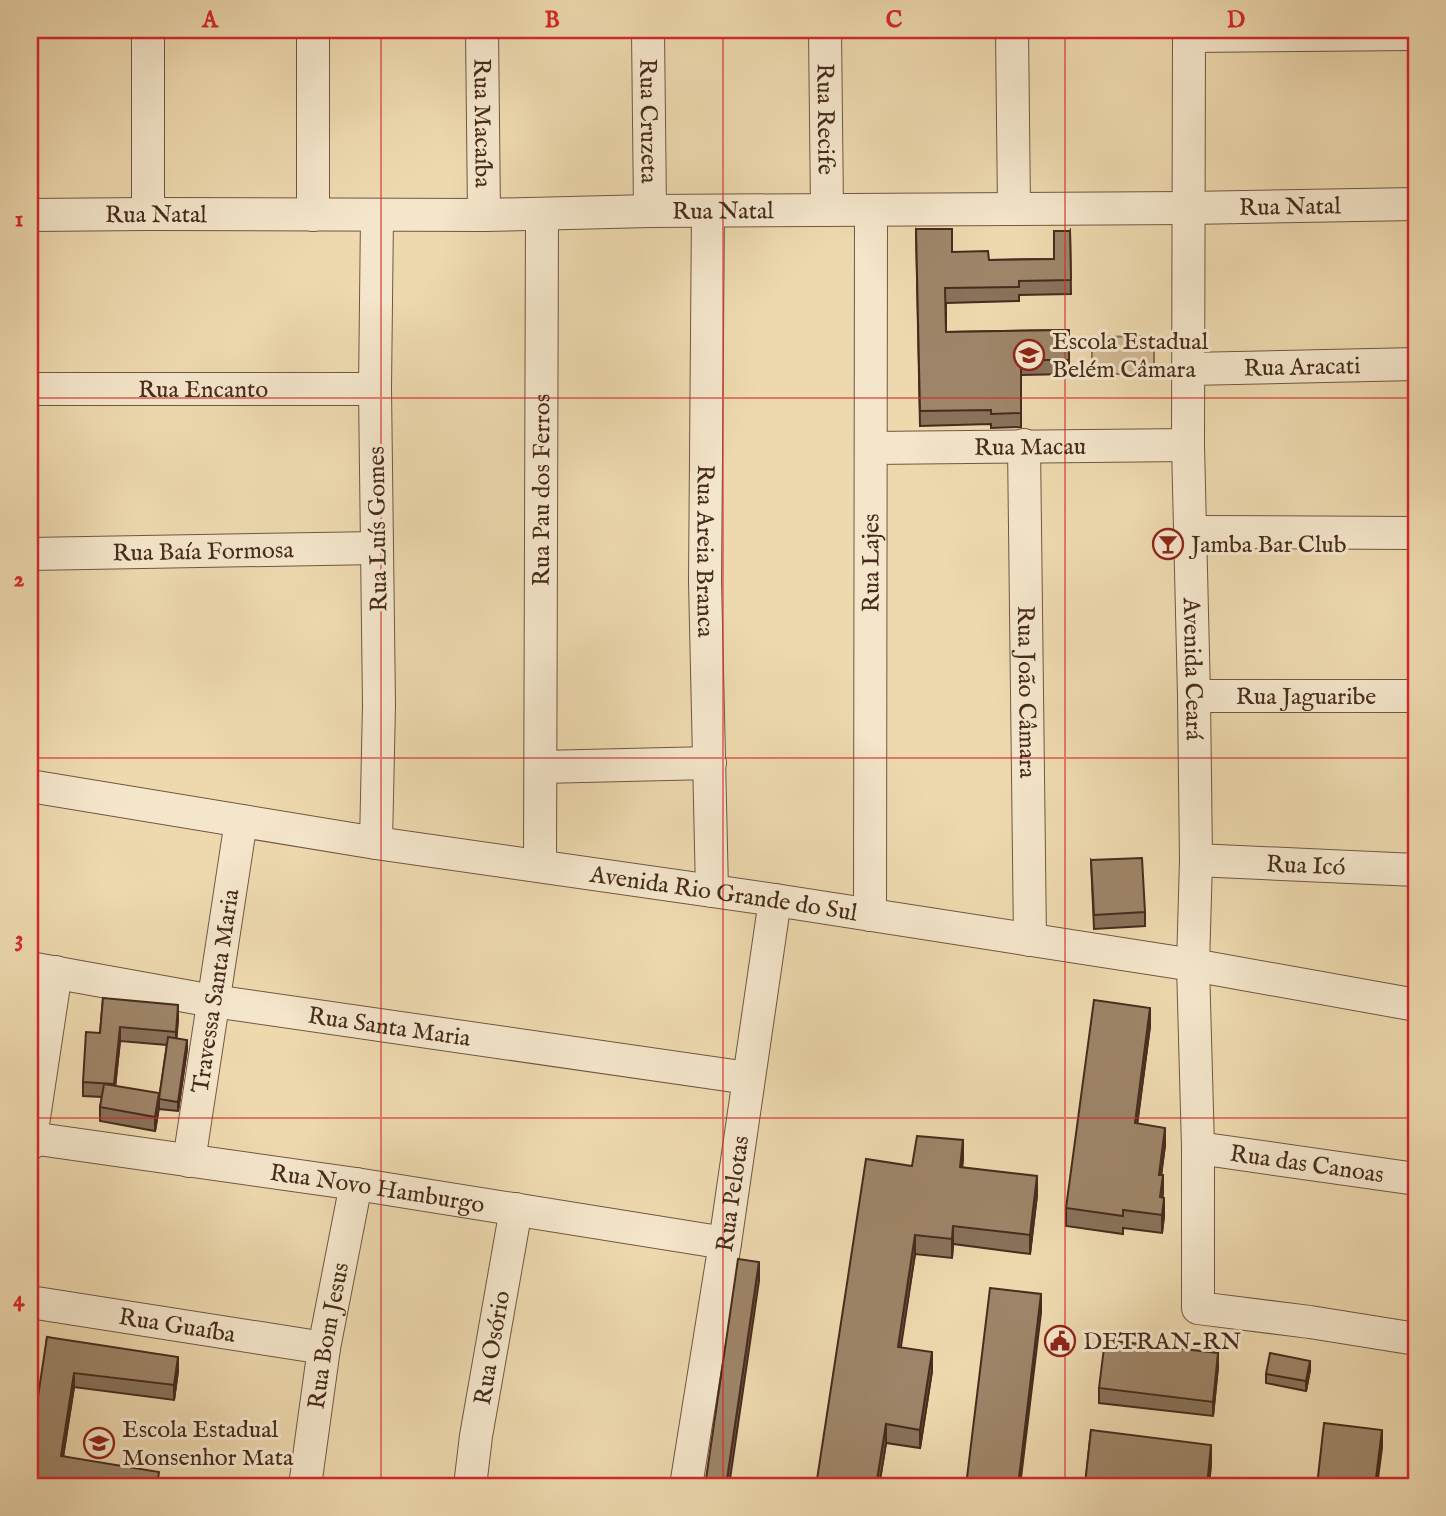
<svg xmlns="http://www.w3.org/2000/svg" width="1446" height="1516" font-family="'IM FELL English',serif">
  <rect width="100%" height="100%" fill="#eed9af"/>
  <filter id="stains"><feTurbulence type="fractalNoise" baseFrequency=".00286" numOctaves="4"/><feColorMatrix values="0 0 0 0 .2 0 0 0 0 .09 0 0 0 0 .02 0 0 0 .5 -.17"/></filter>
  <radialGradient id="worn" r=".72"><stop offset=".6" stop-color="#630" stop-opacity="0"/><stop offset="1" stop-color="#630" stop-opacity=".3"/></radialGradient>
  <path fill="#d2bb96" stroke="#8c735a" stroke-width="2" d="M1154,336V374H1092V337Z"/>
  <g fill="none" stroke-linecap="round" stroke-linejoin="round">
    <g stroke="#715642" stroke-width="34">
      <g id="minor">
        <path id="s1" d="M482,30L484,215"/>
        <path id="s2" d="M648,30L650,211"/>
        <path id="s3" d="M825,30L827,210"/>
        <path d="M1012,30L1014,209"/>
        <path id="s4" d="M1189,30L1188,445L1194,696L1196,860L1193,965L1198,1148V1308L1310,1322L1416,1339"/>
        <path d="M1189,36L1416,34"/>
        <path id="s5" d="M708,211L705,581L712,891"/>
        <path d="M148,214V30"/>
        <path id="s6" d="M30,215L148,214L484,215L650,211L1188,208L1416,204"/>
        <path d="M313,215V30"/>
        <path id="s7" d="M1188,369L1416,364"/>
        <path id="s8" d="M30,389H375"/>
        <path id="s9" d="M1024,445L1030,940"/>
        <path id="s10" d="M871,448L1188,445"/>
        <path d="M1190,532L1416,533"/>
        <path id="s11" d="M30,554L377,548"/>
        <path id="s12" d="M1194,696H1416"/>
        <path d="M541,767L710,763"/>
        <path id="s13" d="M30,786L376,843L775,900L1193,965L1416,1005"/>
        <path d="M376,843L379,705L375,389L377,215"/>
        <path id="s14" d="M1196,860L1416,870"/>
        <path id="s15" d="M540,866L542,214"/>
        <path id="s16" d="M870,915L871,210"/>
        <path id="s17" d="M30,968L213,1001L748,1078"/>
        <path id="s18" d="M31,1138L356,1184L725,1243"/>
        <path d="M30,1144L56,972"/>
        <path id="s19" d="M1198,1148L1416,1179"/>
        <path id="s20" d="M189,1161L241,821"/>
        <path id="s21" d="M30,1302L324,1348"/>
        <path id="s22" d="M305,1486L324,1348L356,1184"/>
        <path id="s23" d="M470,1486L476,1436L516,1209"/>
        <path id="s24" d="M686,1486L725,1243L775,900"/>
      </g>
    </g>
    <use href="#minor" stroke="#f4e6cb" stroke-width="32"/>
  </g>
  <path fill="#88725a" stroke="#472b1d" stroke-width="2" d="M916,229L952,252L989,260L1054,259L1070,231L1071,294L1019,295V301L946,303V332L1069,330V374L1021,375V427L991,428V424L920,426Z
    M1091,860L1145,912V926L1094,929Z
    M103,998L178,1019L176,1038L187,1049L178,1111L159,1109V1099L167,1045L120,1041L115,1086L159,1107L155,1131L100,1121V1107L102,1097L83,1096V1082L100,1033Z
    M1150,1026L1137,1124L1165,1145L1161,1175L1164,1216L1162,1233L1123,1228V1234L1066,1226V1208Z
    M963,1159L962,1167L1037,1195L1030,1254L953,1244L952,1258L915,1254L900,1347L932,1371L920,1448L886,1443L879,1486L912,1166Z
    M47,1337L178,1371L174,1400L74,1387L63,1456L159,1486H30Z
    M1218,1367L1213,1416L1099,1403V1388Z
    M1310,1370L1306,1391L1266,1383V1374Z
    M1091,1430L1211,1463L1209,1486H1085Z"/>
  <path fill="#6f5d4a" stroke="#472b1d" stroke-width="2" d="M178,1005V1019L176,1046V1032Z
    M1150,1008V1026L1135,1141V1123Z
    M120,1027V1041L114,1098V1084Z
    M187,1040V1049L178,1111V1102Z
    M159,1093V1107L155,1131V1117Z
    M1165,1128V1145L1159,1192V1175Z
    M963,1140V1159L960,1185V1167Z
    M1163,1175V1193L1160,1215V1197Z
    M1037,1176V1195L1030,1254V1235Z
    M1164,1198V1216L1162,1233V1215Z
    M953,1226V1244L952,1258V1239Z
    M915,1235V1254L898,1366V1347Z
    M759,1262V1281L729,1486H726Z
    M1041,1294V1313L1020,1486H1018Z
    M932,1352V1371L920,1448V1430Z
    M1218,1353V1367L1213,1416V1402Z
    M178,1357V1371L174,1400V1385Z
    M1310,1361V1370L1306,1391V1381Z
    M74,1373V1387L61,1470V1456Z
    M886,1424V1443L879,1486H876Z
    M1382,1430V1448L1377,1486H1375Z
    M1211,1445V1463L1209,1486H1207Z"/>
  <path fill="#9e8569" stroke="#472b1d" stroke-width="2" d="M916,229H952V252L988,251L989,260L1054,259V231H1070L1071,280L1019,281V287L945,288L946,332L1069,330V360H1021V413L991,414V410L920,411Z
    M1142,858L1145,912L1094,915L1091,860Z
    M103,998L178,1005L176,1032L120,1027L114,1084L83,1082L86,1032L100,1033Z
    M1094,1000L1150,1008L1135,1123L1165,1128L1159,1175H1163L1160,1197L1164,1198L1162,1215L1123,1210V1216L1066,1208Z
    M168,1037L187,1040L178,1102L159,1099Z
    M104,1084L159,1093L155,1117L100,1107Z
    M917,1136L963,1140L960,1167L1037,1176L1030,1235L953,1226L952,1239L915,1235L898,1347L932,1352L920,1430L886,1424L876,1486H816L866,1159L912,1166Z
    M738,1259L759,1262L726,1486H705Z
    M990,1288L1041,1294L1018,1486H966Z
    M47,1337L178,1357L174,1385L74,1373L61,1456L159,1472L157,1486H30V1449Z
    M1105,1340L1218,1353L1213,1402L1099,1388Z
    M1270,1353L1310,1361L1306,1381L1266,1374Z
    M1324,1423L1382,1430L1375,1486H1317Z
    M1091,1430L1211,1445L1207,1486H1105L1085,1484Z"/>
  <path fill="none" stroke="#d62828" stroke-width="2" stroke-opacity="0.55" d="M381,30V1486M723,30V1486M1065,30V1486M30,398H1416M30,758H1416M30,1118H1416"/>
  <defs>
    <g id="school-ring" transform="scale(1.575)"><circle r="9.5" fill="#f4e6cb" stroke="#8f2418" stroke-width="1.5"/><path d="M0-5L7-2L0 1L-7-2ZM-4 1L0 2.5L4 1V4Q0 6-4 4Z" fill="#8f2418"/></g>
    <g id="bar-ring" transform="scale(1.575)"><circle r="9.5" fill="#f4e6cb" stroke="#8f2418" stroke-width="1.5"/><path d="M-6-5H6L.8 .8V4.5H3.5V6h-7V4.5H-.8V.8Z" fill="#8f2418"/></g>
    <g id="civic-ring" transform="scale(1.575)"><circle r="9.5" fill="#f4e6cb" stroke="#8f2418" stroke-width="1.5"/><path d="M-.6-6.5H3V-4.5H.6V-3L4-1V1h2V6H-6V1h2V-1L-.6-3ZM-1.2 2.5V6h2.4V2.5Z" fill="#8f2418"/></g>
  </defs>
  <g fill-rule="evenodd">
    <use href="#school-ring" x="1029" y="355"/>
    <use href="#bar-ring" x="1168" y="544"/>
    <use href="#civic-ring" x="1060" y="1341"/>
    <use href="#school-ring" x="99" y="1443"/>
  </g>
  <g text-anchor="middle" stroke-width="6" stroke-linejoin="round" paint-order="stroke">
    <g font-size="24" fill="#472b1d" stroke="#f4e6cb">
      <text dy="8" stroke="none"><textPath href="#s2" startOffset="91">Rua Cruzeta</textPath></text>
      <text dy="8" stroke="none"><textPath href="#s3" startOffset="89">Rua Recife</textPath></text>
      <text dy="8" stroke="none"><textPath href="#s1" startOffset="93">Rua Macaíba</textPath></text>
      <text dy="8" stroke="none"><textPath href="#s6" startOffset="1260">Rua Natal</textPath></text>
      <text dy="8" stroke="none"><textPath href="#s6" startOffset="693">Rua Natal</textPath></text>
      <text dy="8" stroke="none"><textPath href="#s6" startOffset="126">Rua Natal</textPath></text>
      <text dy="8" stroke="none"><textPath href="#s7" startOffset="114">Rua Aracati</textPath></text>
      <text dy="8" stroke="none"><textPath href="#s8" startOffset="173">Rua Encanto</textPath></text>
      <text dy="8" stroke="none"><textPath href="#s10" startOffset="159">Rua Macau</textPath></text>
      <text dy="8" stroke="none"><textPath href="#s15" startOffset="376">Rua Pau dos Ferros</textPath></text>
      <text transform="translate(377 529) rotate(-91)" y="8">Rua Luís Gomes</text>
      <text dy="8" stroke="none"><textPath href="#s11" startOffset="173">Rua Baía Formosa</textPath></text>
      <text dy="8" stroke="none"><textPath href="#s5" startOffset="340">Rua Areia Branca</textPath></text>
      <text dy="8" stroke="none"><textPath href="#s16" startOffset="352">Rua Lajes</textPath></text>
      <text dy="8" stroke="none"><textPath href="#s4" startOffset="639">Avenida Ceará</textPath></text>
      <text dy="8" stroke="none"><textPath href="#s9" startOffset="247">Rua João Câmara</textPath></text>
      <text dy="8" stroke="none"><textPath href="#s12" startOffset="112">Rua Jaguaribe</textPath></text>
      <text dy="8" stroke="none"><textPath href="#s14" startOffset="110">Rua Icó</textPath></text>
      <text dy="8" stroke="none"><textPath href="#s13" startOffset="702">Avenida Rio Grande do Sul</textPath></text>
      <text dy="8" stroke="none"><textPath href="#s20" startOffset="172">Travessa Santa Maria</textPath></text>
      <text dy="8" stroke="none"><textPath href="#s17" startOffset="364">Rua Santa Maria</textPath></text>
      <text dy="8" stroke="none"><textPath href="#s19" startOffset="110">Rua das Canoas</textPath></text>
      <text dy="8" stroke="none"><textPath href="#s18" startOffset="350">Rua Novo Hamburgo</textPath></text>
      <text dy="8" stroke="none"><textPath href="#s24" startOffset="296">Rua Pelotas</textPath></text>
      <text dy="8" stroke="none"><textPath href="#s21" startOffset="149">Rua Guaíba</textPath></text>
      <text dy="8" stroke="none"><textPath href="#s22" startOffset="152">Rua Bom Jesus</textPath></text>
      <text dy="8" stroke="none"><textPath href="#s23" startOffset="140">Rua Osório</textPath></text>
    </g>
    <g font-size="24" fill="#472b1d" stroke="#f4e6cb" text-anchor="start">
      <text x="1052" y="349">Escola Estadual<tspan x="1052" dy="28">Belém Câmara</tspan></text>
      <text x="1191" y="552">Jamba Bar Club</text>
      <text x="1083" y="1349">DETRAN-RN</text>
      <text x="122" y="1437">Escola Estadual<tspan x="122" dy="28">Monsenhor Mata</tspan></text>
    </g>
  </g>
  <rect width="1446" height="1516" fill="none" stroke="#eed9af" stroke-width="77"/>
  <rect x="38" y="38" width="1370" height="1440" fill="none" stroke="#d62828" stroke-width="2.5"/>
  <g font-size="23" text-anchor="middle" font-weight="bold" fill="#d62828">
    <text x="210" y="27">A</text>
    <text x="552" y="27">B</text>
    <text x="894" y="27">C</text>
    <text x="1236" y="27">D</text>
    <text x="19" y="226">1</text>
    <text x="19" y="586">2</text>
    <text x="19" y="946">3</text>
    <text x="19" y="1306">4</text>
  </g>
  <rect width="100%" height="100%" filter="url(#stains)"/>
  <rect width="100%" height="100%" fill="url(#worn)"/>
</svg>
